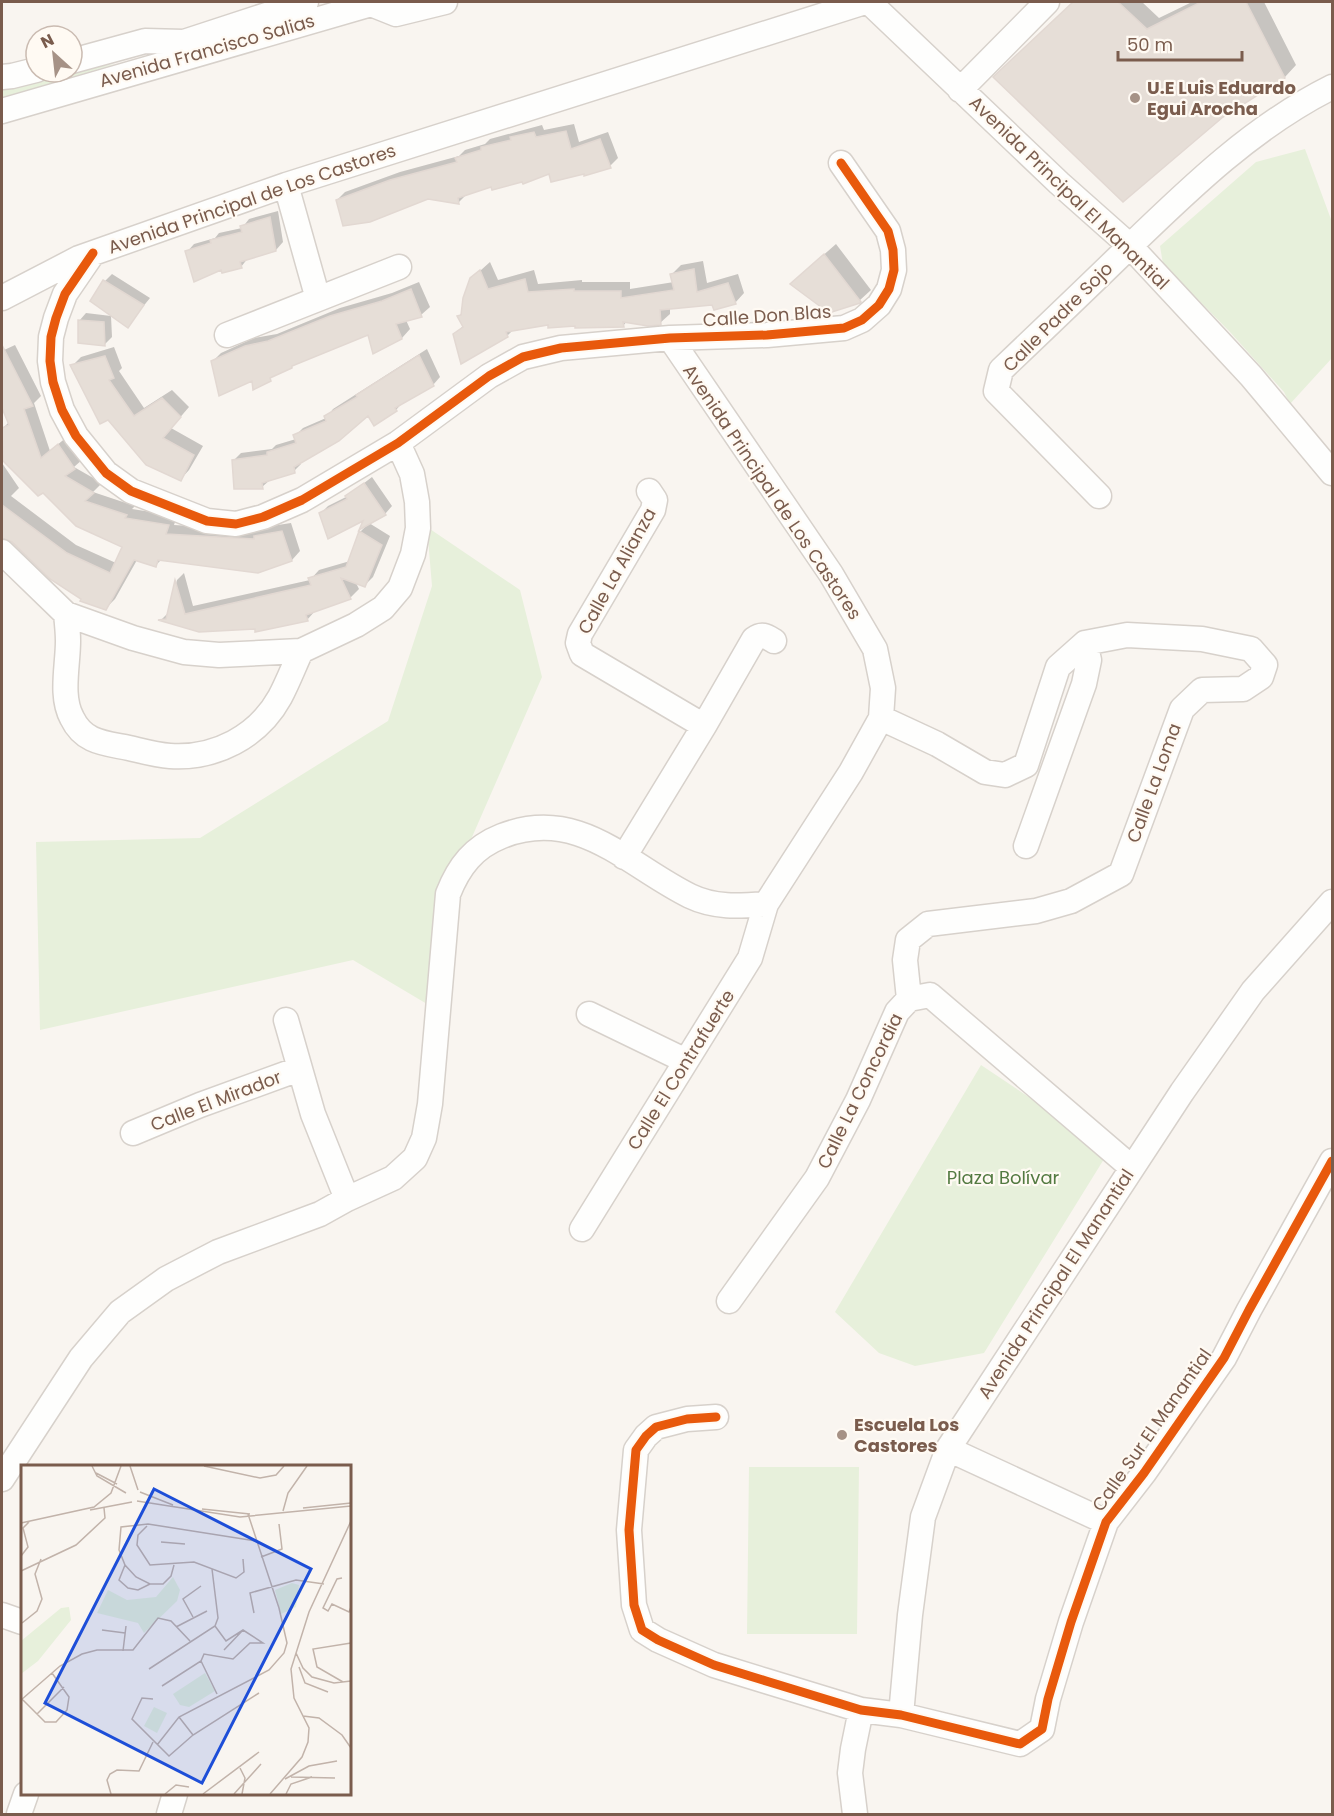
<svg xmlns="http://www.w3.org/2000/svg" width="1334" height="1816" font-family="Poppins,sans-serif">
  <rect width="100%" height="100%" fill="#f9f5f0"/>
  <path fill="#e7f0db" d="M115,64L17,94L2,100V81L27,79Z
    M1305,149L1332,222V358L1290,404L1284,392L1230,332L1163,264L1160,246L1256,162Z
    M427,527L520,590L542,677L469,844L427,1004L353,960L40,1030L36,842L200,838L388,721L432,586Z
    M981,1065L1109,1151L984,1353L915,1366L879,1353L835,1312Z
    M749,1467H859L857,1634H747Z"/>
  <path fill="#0003" d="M1075,2H1142L1159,18L1192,2H1264L1296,65L1285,77L1222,116L1007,65Z
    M574,124L579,142L608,132L618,158L610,166L550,172L492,185L467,194L459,202L428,197L337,200L345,192L400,172L459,156L465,150L485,144L490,139L542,125L544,130Z
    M278,211L283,242L276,250L248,258L241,267L222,268L187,252L194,244L215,238L219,233L242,228L249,219Z
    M836,244L871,290L859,301L803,273Z
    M703,261L707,283L738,274L744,293L735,303L670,308V314L660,323L627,321L623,326L549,324L514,329L507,336L455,334L464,325L459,316L463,312L471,279L490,262L498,280L534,270L538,284L582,280V282H630V289L674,282L672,274L681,265Z
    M112,274L150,298L129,324L105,281Z
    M419,282L430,307L421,315L406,320L410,329L402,338L374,352L369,333L295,363L254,388L253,379L213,361L221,353L254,338L277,334L340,308L392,293Z
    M86,313L111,316L112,337L105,344L79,321Z
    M15,345L41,396L34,403L50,451L68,436L83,459L74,467L102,483L93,492L135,506L132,509L177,516L174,525L262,530L265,527L291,523L300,551L292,560L162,559L156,565L137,560L115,599L106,608L83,598L6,537H2V463L19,488L11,496L76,545L116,563L124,546L3,428L9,422L2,404V351Z
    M114,347L122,368L119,371L144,408L172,390L189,407L171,428L203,446L189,470L180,480L72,366L81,357Z
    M427,349L440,377L433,385L403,402L396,410L369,414L301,461V464L294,471L270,480L262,487L233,461L241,453L272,449L276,445L296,439L295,436L303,428L326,418L333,409Z
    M372,477L392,506L385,514L369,523L390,536L373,577L365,585L355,581L359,589L350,598L315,611L307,620L257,628L200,630L161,620L169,612L177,580L184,573L193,606L310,580L319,570L350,561L360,532L366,526V518L320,514L328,506L346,497Z"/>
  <path fill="#e6ded7" stroke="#e2d8d2" stroke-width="1.5" d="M1073,2H1118L1147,29L1201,2H1246L1285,78L1223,117L1123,202L993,77Z
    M566,131L571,149L600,139L611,168L584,176V174L551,182L549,174L523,184L522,182L492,190L491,187L458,198L459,204L428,199L370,222L343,226L336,200L390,180L457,162L455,158L481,150V147L511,140L510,137L534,132L536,137Z
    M270,217L276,251L240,262L242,268L222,273L221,270L194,282L185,251L211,243L210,240L242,232L240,226Z
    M824,254L861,302L860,303L829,313L790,284Z
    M694,269L697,292L728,283L736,304L714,310L712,305L660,310L661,325L648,326L623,322L624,327L575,328V326L548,328V325L506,332L508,337L461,364L453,334L463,327L457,316L461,315L463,298L470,278L480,270L488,289L525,279L528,292L574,289V291H621V298L674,290L670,274Z
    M103,280L144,305L128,328L90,301Z
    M411,289L422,317L396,324L402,339L373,354L368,335L292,366V368L270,378L271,381L253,390L252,381L219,396L211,361L245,346L268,341L330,316L382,301Z
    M78,320L104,322L105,346L78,343Z
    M2,345L33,406L24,409L41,458L58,444L75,469L65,476L94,493L85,501L127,515L125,518L169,525L166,534L254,539V536L282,531L292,561L258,573L158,560L156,567L134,560L106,610L80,601L81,599L50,579L12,542L2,538V505L67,553L110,573L122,547L76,526L43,493L38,496L3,461L2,428L9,425L2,408Z
    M419,355L434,386L395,408L397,411L374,426L368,416L339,441L294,467L295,473L262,483L263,489H234L232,460L267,455V452L296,443L293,435L326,421L324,416L357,397L356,395Z
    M105,356L114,378L109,380L134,416L162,398L181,417L163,438L194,455L181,481L146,465L108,420L100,424L70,365Z
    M364,483L386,515L359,530L363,521L328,539L319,513L347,499L345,496Z
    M359,531L382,545L365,587L341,578L351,599L306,615L308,621L255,632V629L199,632L158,620L166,619L175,580L185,614L311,585L308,578L346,567Z"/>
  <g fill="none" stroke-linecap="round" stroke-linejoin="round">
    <g stroke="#d7d1cb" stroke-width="27">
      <path id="minor" d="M869,2L1059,183L1130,246L1251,376L1332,473
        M371,4L396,14L445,2
        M72,61L145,41L184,42L306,2
        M2,77L12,76L36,70
        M960,90L1047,2
        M2,111L378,2
        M286,185L318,299
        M93,253L65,294L56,318L51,337L50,361L53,382L62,410L76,436L106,473L131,491L207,521L236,524L263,517L302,500L398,443L489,376L523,357L561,348L670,338L767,335L844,328L862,320L879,305L889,289L894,270L893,250L888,231L841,163
        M2,298L79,258L286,185L865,2
        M227,335L399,267
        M649,491L655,500L653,510L580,634L578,643L582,654L704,726
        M1099,496L996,391L1001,370C1044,329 1087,288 1129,247C1191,187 1254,126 1332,87
        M2,552L66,614L133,638L184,652L219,655L301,651L356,625L383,608L400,588L413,554L418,528L417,502L412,474L398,443
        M66,614C67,623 68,632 68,641C68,666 60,696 72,718C84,743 105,743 129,748C142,751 156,755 170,756C215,759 258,737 280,697C288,682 294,666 301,651
        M881,718L937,744L985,772L1005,775L1026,765L1058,667L1085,643L1127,635L1202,639L1251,649L1265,665L1261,677L1243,689L1202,690L1182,709L1121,874L1071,901L1036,911L928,924L908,940L905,960L909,999
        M1026,846L1084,684L1089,660L1085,643
        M624,857L704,726L754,639C762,633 766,636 774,641
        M909,999L930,995L1131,1167
        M589,1014L686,1061
        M286,1020L313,1114L347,1199
        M133,1133L200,1105L299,1069
        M582,1229L750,958L766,904L851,772L881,718L883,688L875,649L831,574L670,338
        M729,1301L817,1178L858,1100L897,1012L909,999
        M716,1417L687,1419L656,1427L646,1436L636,1450L629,1530L634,1605L642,1630L658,1640L714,1665L766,1681L861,1710L901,1715L1020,1744L1042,1729L1048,1699L1071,1622L1106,1522L1144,1473L1224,1358L1249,1310L1332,1161
        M948,1449L1106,1522
        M2,1479L81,1358L120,1312L166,1279L218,1252L320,1214L347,1199L393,1178L415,1158L424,1138L430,1104L448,894C459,866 474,847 502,836C579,806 627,865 690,896C715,908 739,906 766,904
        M2,1615L22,1622
        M901,1715L910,1615L923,1517L948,1449L1182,1092L1253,991L1332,902
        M19,1814L26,1794
        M169,1814L175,1794
        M855,1814L850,1773L853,1749L861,1710"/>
    </g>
    <use href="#minor" stroke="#fefefd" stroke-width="24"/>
    <g stroke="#fffaf3" stroke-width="13">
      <path id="cycleway" d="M93,253L65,294L56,318L51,337L50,361L53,382L62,410L76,436L106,473L131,491L207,521L236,524L263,517L302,500L398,443L489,376L523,357L561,348L670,338L767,335L844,328L862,320L879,305L889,289L894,270L893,250L888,231L841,163
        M716,1417L687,1419L656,1427L646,1436L636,1450L629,1530L634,1605L642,1630L658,1640L714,1665L766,1681L861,1710L901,1715L1020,1744L1042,1729L1048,1699L1071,1622L1106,1522L1144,1473L1224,1358L1249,1310L1332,1161"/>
    </g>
    <use href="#cycleway" stroke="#e8590c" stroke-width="9"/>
  </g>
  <g fill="#a69286" stroke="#fffaf3" stroke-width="2">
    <circle cx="1135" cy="98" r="6"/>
    <circle cx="842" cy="1435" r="6"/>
  </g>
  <g text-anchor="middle" stroke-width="4.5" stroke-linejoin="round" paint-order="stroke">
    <g font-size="18" fill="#7a5c4d" stroke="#fffaf3">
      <text transform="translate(207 51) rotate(-16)" y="6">Avenida Francisco Salias</text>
      <text transform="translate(1069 193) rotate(44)" y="6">Avenida Principal El Manantial</text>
      <text transform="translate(252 199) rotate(-19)" y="6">Avenida Principal de Los Castores</text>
      <text transform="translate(767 316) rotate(-4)" y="6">Calle Don Blas</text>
      <text transform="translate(1058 317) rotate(-45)" y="6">Calle Padre Sojo</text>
      <text transform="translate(772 492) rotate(56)" y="6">Avenida Principal de Los Castores</text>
      <text transform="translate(617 571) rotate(-61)" y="6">Calle La Alianza</text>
      <text transform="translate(1154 783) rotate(-70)" y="6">Calle La Loma</text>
      <text transform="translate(681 1070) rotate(-58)" y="6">Calle El Contrafuerte</text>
      <text transform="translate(860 1091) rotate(-64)" y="6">Calle La Concordia</text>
      <text transform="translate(216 1101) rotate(-21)" y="6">Calle El Mirador</text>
      <text transform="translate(1056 1284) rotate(-57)" y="6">Avenida Principal El Manantial</text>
      <text transform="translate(1152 1430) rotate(-55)" y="6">Calle Sur El Manantial</text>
    </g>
    <g font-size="18" font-weight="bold" fill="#7a5c4d" stroke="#fffaf3" text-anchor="start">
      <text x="1147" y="94">U.E Luis Eduardo<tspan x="1147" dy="21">Egui Arocha</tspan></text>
      <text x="854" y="1431">Escuela Los<tspan x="854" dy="21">Castores</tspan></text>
    </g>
    <g font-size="18" fill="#537a41" stroke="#fffaf3">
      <text x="1003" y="1184">Plaza Bolívar</text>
    </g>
  </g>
  <g transform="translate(21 1465)">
    <rect width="330" height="330" fill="#f9f5f0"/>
    <path d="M152,112L159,125L156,136L123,168L117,158L76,148L87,125L106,135L135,132ZM271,118L278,120L275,142L260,149L254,125ZM48,142L50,155L17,196L0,209V176L40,143ZM184,208L194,226L168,242L159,240L152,229ZM133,242L146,248L136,268L123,261Z" fill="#e7f0db"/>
    <path fill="none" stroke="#c2b3aa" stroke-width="1.5" d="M71,1L76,11L105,28M109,1L117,25M183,1L239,13L255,10L263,1M75,8L96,19M119,27L152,40M116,36L219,52L330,41M282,43L330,38M181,44L229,49M69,45L111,37M262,46L267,28L286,1M0,58L73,42L90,28L100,1M126,61L117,70L116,80L129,100L173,97L215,113L223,107L222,94M140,77L164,79M0,91L7,82L2,63L8,57M240,92L261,84L258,59M104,100L98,115L107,123L117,125L129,119M153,100L150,111L142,119H129L115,112L104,100L98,85L100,62L127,59L235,76M0,106L55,80L84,53L83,43M321,113L316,114L302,143L307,146L311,139L328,147L330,142M233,148L229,128L275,115L303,119M172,152L162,134L180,121M1,158L16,146L21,134L14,109L20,94M155,162L186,146M81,165L104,168M203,185L222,165M102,186L105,161M275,188L282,203L291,212L313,218L330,216M180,196L196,229M278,202L284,218L307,227M128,204L194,161L197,153L191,104M322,217L296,202L292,184L330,178M141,221L180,196L183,189L212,194L229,178H242L222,165L205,176L194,161M1,234L24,257H35L46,245L48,232L31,208M132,234L121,233L111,254L148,291L172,270L238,228M0,235L39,201L61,189L76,185H112L137,153L150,156L169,176M16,249L43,222M282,251L298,253L321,270L330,283M158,252L172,270M136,280L158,252L248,205L263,188L266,178L258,143L227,49M219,303L224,313L221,329M270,312L314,313M264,314L288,301L316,296M90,329L86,315L89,309L96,305L118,306L132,277M144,329L155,320L168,322M182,329L238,287M213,329L240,299M249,329L281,292L287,277L288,263L273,233L270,204L288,147L330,56M265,329L270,319L291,312"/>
    <path fill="#1d4ed8" fill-opacity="0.15" stroke="#1d4ed8" stroke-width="3" d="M133,24L290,104L181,318L24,238Z"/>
    <rect width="330" height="330" fill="none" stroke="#7a5c4d" stroke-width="3"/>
  </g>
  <rect width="1334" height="1816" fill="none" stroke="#7a5c4d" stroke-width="6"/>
  <g transform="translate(54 54) rotate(333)"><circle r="28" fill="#fffaf3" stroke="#cabbb1" stroke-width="1.5"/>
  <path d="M0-4.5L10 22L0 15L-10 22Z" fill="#a69286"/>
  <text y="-9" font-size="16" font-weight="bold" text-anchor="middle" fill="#7a5c4d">N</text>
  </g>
  <path d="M1118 51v9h124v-9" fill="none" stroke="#7a5c4d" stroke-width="3"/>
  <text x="1127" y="51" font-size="18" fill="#7a5c4d" stroke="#fffaf3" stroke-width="4.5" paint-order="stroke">50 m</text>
</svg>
